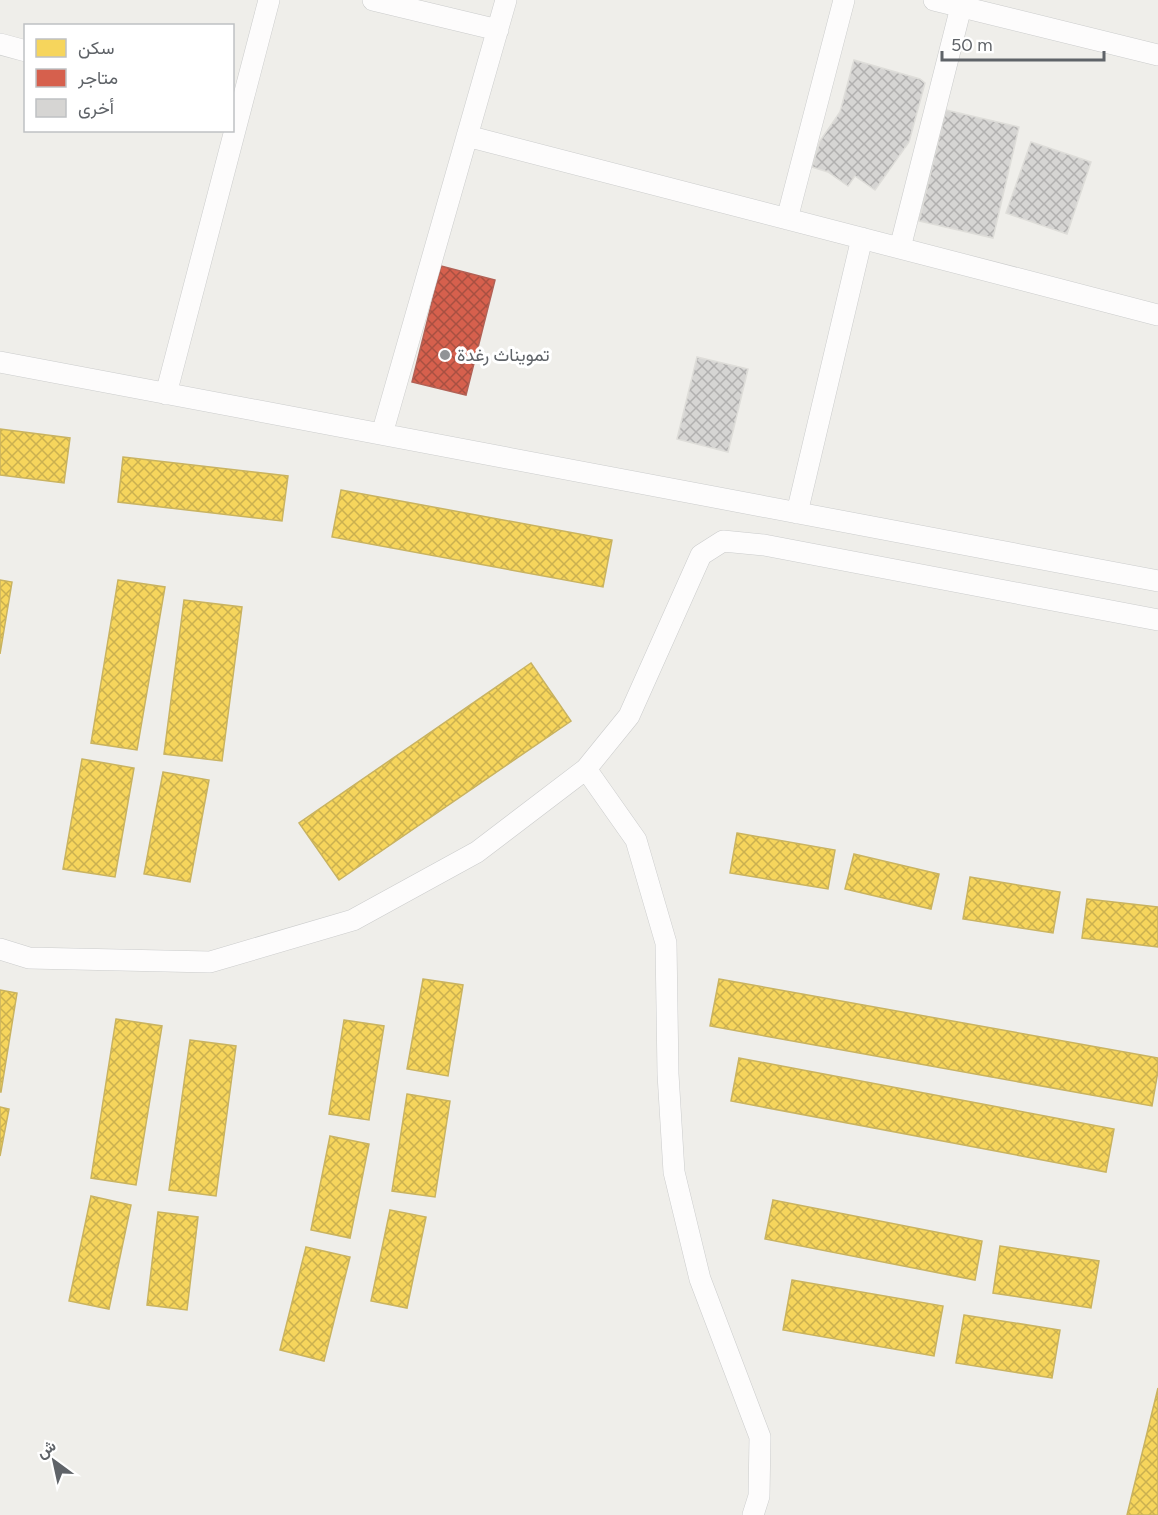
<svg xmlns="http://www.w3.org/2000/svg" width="1158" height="1515" font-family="Figtree,Vazirmatn,sans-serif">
  <defs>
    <pattern id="homes-cross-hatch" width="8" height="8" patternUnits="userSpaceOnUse" patternTransform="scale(1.5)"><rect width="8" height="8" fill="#f6d55c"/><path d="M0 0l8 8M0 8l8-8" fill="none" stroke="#cab050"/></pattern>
    <pattern id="shops-cross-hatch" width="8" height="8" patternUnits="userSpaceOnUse" patternTransform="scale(1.5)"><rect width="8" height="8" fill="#d6604d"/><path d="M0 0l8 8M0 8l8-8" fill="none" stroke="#a85042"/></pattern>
    <pattern id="building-cross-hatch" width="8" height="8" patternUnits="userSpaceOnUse" patternTransform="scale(1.5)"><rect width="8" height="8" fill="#d6d5d3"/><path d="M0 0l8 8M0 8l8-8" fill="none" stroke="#b1b0af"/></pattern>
  </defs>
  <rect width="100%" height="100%" fill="#efeeea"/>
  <path fill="url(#homes-cross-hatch)" stroke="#c9b360" stroke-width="1.5" d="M0,429L70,438L64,483L0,475Z
    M123,457L288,476L282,521L118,502Z
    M341,490L612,540L603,587L332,537Z
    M0,580L12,582L0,654Z
    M118,580L165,587L137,750L91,743Z
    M184,600L242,607L222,761L164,754Z
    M531,663L571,721L339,880L299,823Z
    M82,759L134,768L115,877L63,869Z
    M163,772L209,780L190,882L144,874Z
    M737,833L835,850L828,889L730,873Z
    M854,854L939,874L931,909L845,889Z
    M970,877L1060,892L1053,933L963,919Z
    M1087,899L1158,907V947L1082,938Z
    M423,979L463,985L448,1076L407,1069Z
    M719,979L1158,1058V1071L1152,1106L710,1026Z
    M0,990L17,993L1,1092H0Z
    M116,1019L162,1026L136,1185L91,1178Z
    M344,1020L384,1026L369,1120L329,1114Z
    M190,1040L236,1046L216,1196L169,1190Z
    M739,1058L1114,1129L1106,1172L731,1101Z
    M407,1094L450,1101L435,1197L392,1191Z
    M0,1107L9,1109L0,1156Z
    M330,1136L369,1144L350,1238L311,1230Z
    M91,1196L131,1205L109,1309L69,1301Z
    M773,1200L982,1241L975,1280L765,1239Z
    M390,1210L426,1217L407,1308L371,1301Z
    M158,1212L198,1217L187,1310L147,1305Z
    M1000,1246L1099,1261L1091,1308L993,1293Z
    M306,1247L350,1257L324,1361L280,1350Z
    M792,1280L943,1306L934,1356L783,1330Z
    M964,1315L1060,1330L1052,1378L956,1363Z
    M1158,1388V1515H1127Z"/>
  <path fill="url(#shops-cross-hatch)" stroke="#b26155" stroke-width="1.5" d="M441,266L495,280L466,395L412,382Z"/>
  <path fill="url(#building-cross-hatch)" stroke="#deddd9" stroke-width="1.5" d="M854,60L920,79L925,83L909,142L875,190L855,176L848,186L828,172L812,167L820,141L840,112Z
    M946,110L1019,127L993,238L919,221Z
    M1031,142L1091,162L1067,234L1006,213Z
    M697,357L748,369L728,452L677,439Z"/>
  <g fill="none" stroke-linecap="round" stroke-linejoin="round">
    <g stroke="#cbcccc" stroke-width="22">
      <path id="minor" d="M373,0L498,30
        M934,0L1158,55
        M0,44L26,51
        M467,136L1158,315
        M787,219L844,0
        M900,248L961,7
        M0,362L1158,581
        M166,394L269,0
        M382,434L506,0
        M797,513L862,238
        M586,769L636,840L666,943L668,1074L674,1172L700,1279L760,1437L759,1496L753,1515
        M0,949L29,958L210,962L353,920L477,852L586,769L629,716L701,555L723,541L764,545L1158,620"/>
    </g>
    <use href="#minor" stroke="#fdfcfc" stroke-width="21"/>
  </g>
  <circle fill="#919496" stroke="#fff" stroke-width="2" cx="445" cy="355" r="6"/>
  <g text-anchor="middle" stroke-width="6" stroke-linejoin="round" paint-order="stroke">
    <g font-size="18" fill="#5f6368" stroke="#fff" text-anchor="start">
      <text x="457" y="361">تمويناث رغدة</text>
    </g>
  </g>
  <rect x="24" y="24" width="210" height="108" fill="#ffffff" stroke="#bfc1c3" stroke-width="1.5"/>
  <rect x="36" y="39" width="30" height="18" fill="#f6d55c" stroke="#bfc1c3" stroke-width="1.5"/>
  <text x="78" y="54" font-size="18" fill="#5f6368">سكن</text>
  <rect x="36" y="69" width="30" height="18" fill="#d6604d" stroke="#bfc1c3" stroke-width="1.5"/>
  <text x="78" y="84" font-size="18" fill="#5f6368">متاجر</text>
  <rect x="36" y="99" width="30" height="18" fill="#d6d5d3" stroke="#bfc1c3" stroke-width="1.5"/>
  <text x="78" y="114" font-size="18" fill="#5f6368">أخرى</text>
  <g transform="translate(54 1461) rotate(327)" stroke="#ffffff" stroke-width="4.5" paint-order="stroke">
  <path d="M0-4.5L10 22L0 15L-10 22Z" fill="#5f6368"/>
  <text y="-9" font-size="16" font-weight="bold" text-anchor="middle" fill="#5f6368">ش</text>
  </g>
  <path d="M942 51v9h162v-9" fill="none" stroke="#5f6368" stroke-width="3"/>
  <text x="951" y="51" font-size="18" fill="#5f6368" stroke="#ffffff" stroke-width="4.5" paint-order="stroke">50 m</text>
</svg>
